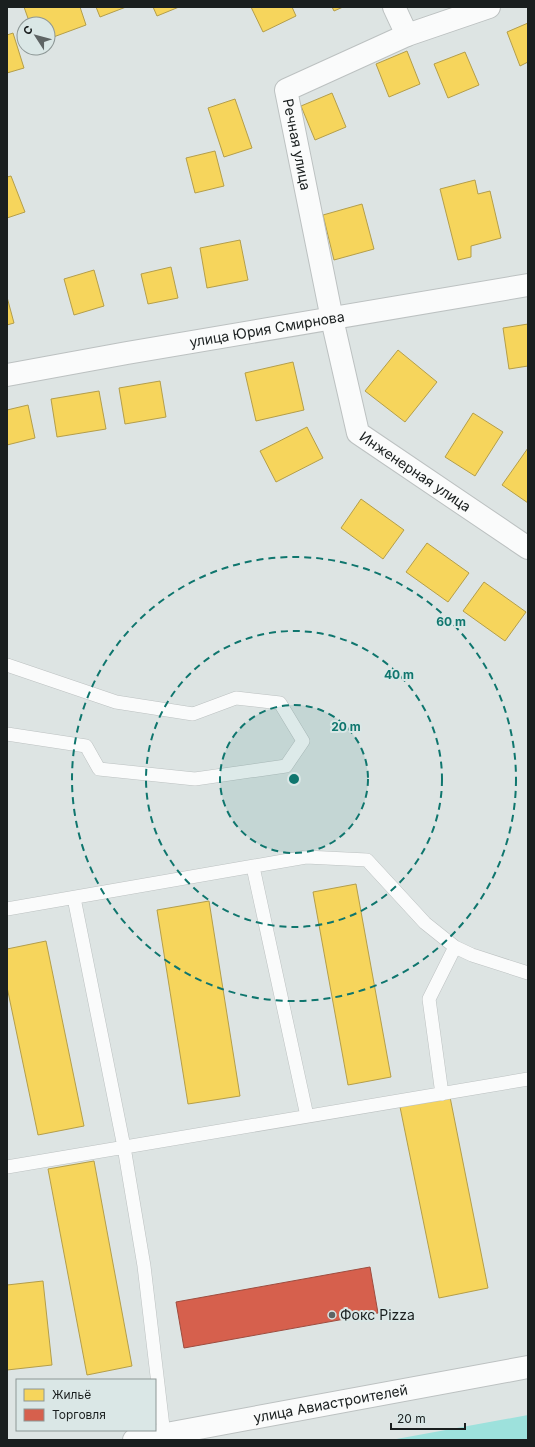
<svg xmlns="http://www.w3.org/2000/svg" width="535" height="1447" font-family="Inter,sans-serif">
  <rect width="100%" height="100%" fill="#dde4e3"/>
  <path fill="#9de1dc" d="M528,1415V1440H391Z"/>
  <path fill="#f6d55c" stroke="#b49e4a" d="M24,7H80L86,25L48,39V24H30Z
    M96,7H126L100,17Z
    M153,7H179L157,16Z
    M251,7H292L296,16L263,32Z
    M332,7H343L334,11Z
    M528,23V62L520,66L507,32Z
    M13,33L24,68L7,73V35Z
    M407,51L420,84L389,97L376,64Z
    M465,52L479,85L448,98L434,64Z
    M332,93L346,127L315,140L301,106Z
    M235,99L252,148L224,157L208,108Z
    M215,151L224,186L195,193L186,158Z
    M11,176L25,212L7,218V177Z
    M475,180L478,194L490,191L501,238L471,246V257L458,260L440,189Z
    M362,204L374,249L334,260L323,215Z
    M240,240L248,280L207,288L200,248Z
    M171,267L178,298L148,304L141,274Z
    M94,270L104,306L74,315L64,279Z
    M7,297L14,323L7,325Z
    M528,324V366L509,369L503,328Z
    M398,350L437,382L405,422L365,391Z
    M293,362L304,410L256,421L245,373Z
    M160,381L166,417L125,424L119,388Z
    M99,391L106,429L57,437L51,399Z
    M28,405L35,438L7,445V410Z
    M473,413L503,432L475,476L445,457Z
    M307,427L323,458L276,482L260,451Z
    M528,448V503L502,485Z
    M361,499L404,530L383,559L341,528Z
    M427,543L469,573L448,602L406,572Z
    M484,582L526,612L505,641L463,611Z
    M356,884L391,1077L348,1085L313,892Z
    M209,901L240,1096L188,1104L157,910Z
    M46,941L84,1126L38,1135L7,987V949Z
    M450,1097L488,1288L439,1298L400,1107Z
    M94,1161L132,1366L87,1375L48,1169Z
    M43,1281L52,1365L7,1370V1285Z"/>
  <path fill="#d6604d" stroke="#9e4c3f" d="M370,1267L378,1313L184,1348L176,1302Z"/>
  <g fill="none" stroke-linecap="round" stroke-linejoin="round">
    <g stroke="#bcc1c1" stroke-width="14">
      <path id="lane" d="M7,665L116,702L193,714L236,698L280,703L303,741L286,766L195,779L99,769L86,746L7,734
        M253,867L307,1116
        M74,898L124,1147L144,1266L164,1435
        M7,909L306,857L367,860L425,923L455,947L472,955L528,973
        M442,1094L429,999L455,947
        M7,1167L528,1079"/>
    </g>
    <g stroke="#bcc1c1" stroke-width="24">
      <g id="street">
        <path d="M394,7L407,35"/>
        <path id="s1" d="M489,7L407,35L286,90L332,319L358,433L528,548"/>
        <path id="s2" d="M7,375L127,353L528,285"/>
      </g>
    </g>
    <g stroke="#bcc1c1" stroke-width="24">
      <g id="secondary">
        <path id="s3" d="M134,1440L528,1367"/>
      </g>
    </g>
    <use href="#lane" stroke="#fafbfb" stroke-width="13"/>
    <use href="#street" stroke="#fafbfb" stroke-width="22"/>
    <use href="#secondary" stroke="#fafbfb" stroke-width="22"/>
  </g>
  <circle cx="294" cy="779" r="74" fill="#0f766e" fill-opacity=".12"/>
  <g fill="none" stroke="#0f766e" stroke-width="2" stroke-dasharray="7 5">
    <circle cx="294" cy="779" r="74"/>
    <circle cx="294" cy="779" r="148"/>
    <circle cx="294" cy="779" r="222"/>
  </g>
  <circle fill="#5e6464" stroke="#dae7e6" stroke-width="1.5" cx="332" cy="1315" r="4"/>
  <g text-anchor="middle" stroke-width="4" stroke-linejoin="round" paint-order="stroke">
    <g font-size="14" fill="#1a1f1f" stroke="#dae7e6">
      <text dy="5" stroke="none"><textPath href="#s1" startOffset="275">Речная улица</textPath></text>
      <text dy="5" stroke="none"><textPath href="#s2" startOffset="264">улица Юрия Смирнова</textPath></text>
      <text dy="5" stroke="none"><textPath href="#s1" startOffset="639">Инженерная улица</textPath></text>
      <text dy="5" stroke="none"><textPath href="#s3" startOffset="200">улица Авиастроителей</textPath></text>
    </g>
    <g font-size="14" fill="#1a1f1f" stroke="#dae7e6" text-anchor="start">
      <text x="340" y="1320">Фокс Pizza</text>
    </g>
  </g>
  <circle cx="294" cy="779" r="6" fill="#0f766e" stroke="#dae7e6" stroke-width="2"/>
  <g font-size="12" text-anchor="middle" font-weight="bold" fill="#0f766e" stroke="#dae7e6" stroke-width="4" stroke-linejoin="round" paint-order="stroke">
    <text x="451" y="626">60 m</text>
    <text x="399" y="679">40 m</text>
    <text x="346" y="731">20 m</text>
  </g>
  <rect width="535" height="1447" fill="none" stroke="#1a1f1f" stroke-width="16"/>
  <rect x="16" y="1379" width="140" height="52" fill="#dae7e6" stroke="#8d9796"/>
  <rect x="24" y="1389" width="20" height="12" fill="#f6d55c" stroke="#8d9796"/>
  <text x="52" y="1399" font-size="12" fill="#1a1f1f">Жильё</text>
  <rect x="24" y="1409" width="20" height="12" fill="#d6604d" stroke="#8d9796"/>
  <text x="52" y="1419" font-size="12" fill="#1a1f1f">Торговля</text>
  <g transform="translate(36 36) rotate(306)"><circle r="19" fill="#dae7e6" stroke="#8d9796"/>
  <path d="M0-3L7 15L0 10L-7 15Z" fill="#5e6464"/>
  <text y="-6" font-size="11" font-weight="bold" text-anchor="middle" fill="#1a1f1f">С</text>
  </g>
  <path d="M391 1423v6h74v-6" fill="none" stroke="#1a1f1f" stroke-width="2"/>
  <text x="397" y="1423" font-size="12" fill="#1a1f1f" stroke="#dae7e6" stroke-width="3" paint-order="stroke">20 m</text>
</svg>
